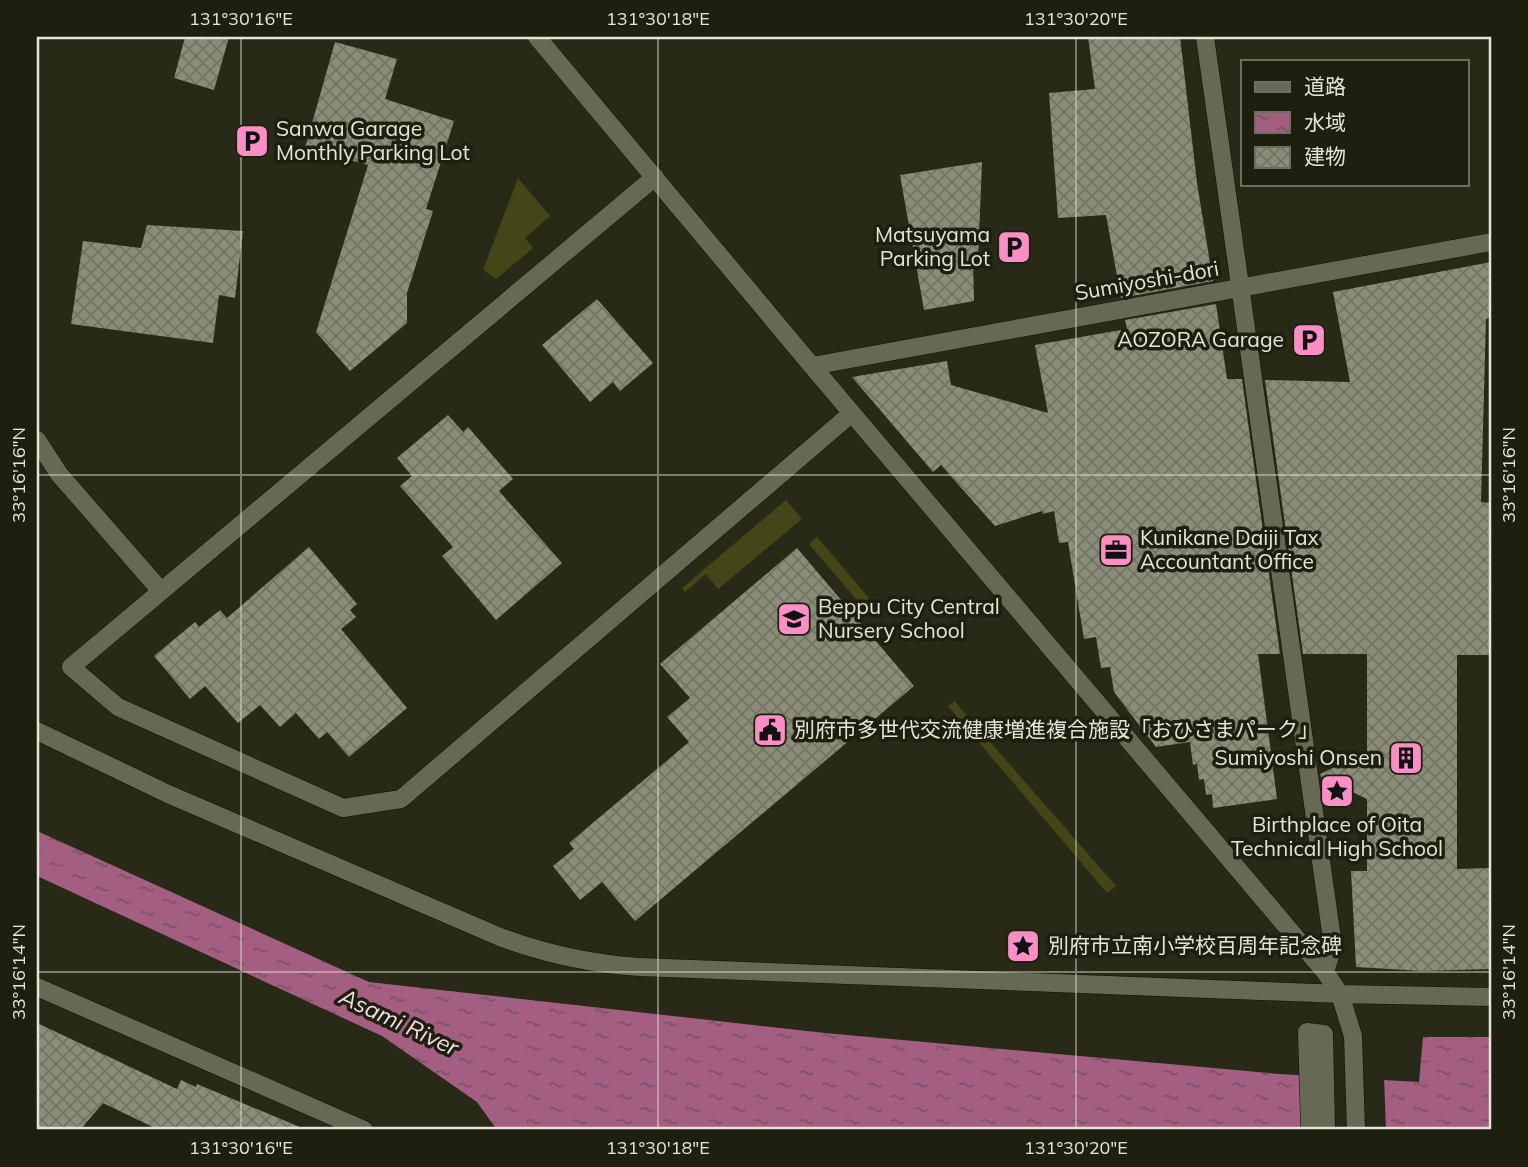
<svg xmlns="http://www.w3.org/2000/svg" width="1528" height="1167" font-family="Mulish,'Noto Sans JP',sans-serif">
  <defs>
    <pattern id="water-ripples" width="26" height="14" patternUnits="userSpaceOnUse" patternTransform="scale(1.75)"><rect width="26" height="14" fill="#a45e81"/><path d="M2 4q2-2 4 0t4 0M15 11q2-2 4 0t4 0" fill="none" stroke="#795364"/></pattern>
    <pattern id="building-cross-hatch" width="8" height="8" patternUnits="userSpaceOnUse" patternTransform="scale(1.75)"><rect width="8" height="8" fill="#8b8d78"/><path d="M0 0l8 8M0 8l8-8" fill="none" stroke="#727465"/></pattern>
  </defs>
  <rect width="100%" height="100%" fill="#282917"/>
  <path fill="#444617" d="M518,178L550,216L525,238L533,248L496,279L483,270Z
    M786,500L802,519L718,589L706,574L685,592L682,588Z
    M817,537L869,598L861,605L809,544Z
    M955,701L957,704L1116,886L1107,893L948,706Z"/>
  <path fill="url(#water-ripples)" d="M37,831L369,982L825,1033L1279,1074L1419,1082L1423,1037H1491V1130H497L477,1102L382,1036L37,876Z"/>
  <path fill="#282917" d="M1325,1073L1384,1077L1386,1130H1326Z"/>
  <path fill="url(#building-cross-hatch)" d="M185,37H229L214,90L174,78Z
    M1088,37H1180L1197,183L1213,281L1121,298L1106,215L1058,218L1049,93L1095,89Z
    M335,42L397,59L385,99L454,121L426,209L433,211L407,293V323L350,371L316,332L368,165L305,148Z
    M982,162L978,260L973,261L974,301L924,310L900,175Z
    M147,225L243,231L235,298L219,295L213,343L71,324L83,241L141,248Z
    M1491,262V318L1486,319L1481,502L1491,503V655H1457V869L1491,868V969L1423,971L1356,967L1351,871H1367V799L1321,777L1320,774L1367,752V654H1303L1265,380L1350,382L1333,292Z
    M597,299L653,363L620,391L613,382L590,402L542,345Z
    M1216,304L1227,379H1242L1280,654H1258L1277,799L1213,808L1212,794L1206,795L1204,779L1199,780L1197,764L1193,765L1190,742L1156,747L1114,692L1110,667L1101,668L1096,637L1084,639L1068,542L1059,543L1054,511L1043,514L1042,511L995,526L941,465L933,472L852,377L947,361L951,385L1048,413L1035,345L1127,329L1125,320Z
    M448,415L463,432L468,427L513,479L499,491L562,563L496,620L442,556L453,547L400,486L412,476L397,458Z
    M309,547L357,604L350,610L356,617L341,629L407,708L349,757L327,732L319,739L296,713L280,727L260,705L238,723L205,686L190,699L154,656L195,622L199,627L220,610L227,618Z
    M797,548L914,686L635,921L602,882L580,900L553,866L574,849L569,843L689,742L667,717L690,698L660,664Z
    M37,1023L177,1089L181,1080L196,1087L197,1084L307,1130H159L103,1103L80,1130H37Z"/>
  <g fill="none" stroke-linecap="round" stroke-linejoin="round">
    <g stroke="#111203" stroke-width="19">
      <path id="street" d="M537,37L812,366L1325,972
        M1205,37L1333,946L1325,972L1340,994L1353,1036L1356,1130
        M655,177L71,667L118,707L343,808L401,799L852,413
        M812,366L1491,242
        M37,440L59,474L161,591
        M37,731L168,794L500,937C546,954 590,964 640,967L1340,994L1491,997
        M37,987L364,1130
        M1310,1130L1307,1032L1324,1034L1326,1130"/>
    </g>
    <use href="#street" stroke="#676955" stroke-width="18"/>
  </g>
  <path fill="none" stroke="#e3e5d9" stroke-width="2" stroke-opacity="0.45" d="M241,37V1130M658,37V1130M1076,37V1130M37,475H1491M37,972H1491"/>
  <defs>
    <g id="parking-square" transform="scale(1.75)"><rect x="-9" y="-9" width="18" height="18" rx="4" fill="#fb8fc5" stroke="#1e1f0e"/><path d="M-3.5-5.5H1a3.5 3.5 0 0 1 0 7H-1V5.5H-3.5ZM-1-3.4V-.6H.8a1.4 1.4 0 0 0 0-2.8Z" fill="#111"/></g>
    <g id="office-square" transform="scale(1.75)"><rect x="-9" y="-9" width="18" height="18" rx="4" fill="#fb8fc5" stroke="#1e1f0e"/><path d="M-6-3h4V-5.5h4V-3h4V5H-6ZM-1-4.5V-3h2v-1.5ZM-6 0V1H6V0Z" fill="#111"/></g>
    <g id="school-square" transform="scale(1.75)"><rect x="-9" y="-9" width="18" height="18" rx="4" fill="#fb8fc5" stroke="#1e1f0e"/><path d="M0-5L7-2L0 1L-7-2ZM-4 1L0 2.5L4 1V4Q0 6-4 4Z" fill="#111"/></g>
    <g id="civic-square" transform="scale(1.75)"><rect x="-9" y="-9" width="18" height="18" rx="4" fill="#fb8fc5" stroke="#1e1f0e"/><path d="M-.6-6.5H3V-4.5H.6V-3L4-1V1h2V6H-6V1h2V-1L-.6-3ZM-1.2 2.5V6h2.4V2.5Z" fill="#111"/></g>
    <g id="building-square" transform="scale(1.75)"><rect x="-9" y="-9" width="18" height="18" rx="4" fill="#fb8fc5" stroke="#1e1f0e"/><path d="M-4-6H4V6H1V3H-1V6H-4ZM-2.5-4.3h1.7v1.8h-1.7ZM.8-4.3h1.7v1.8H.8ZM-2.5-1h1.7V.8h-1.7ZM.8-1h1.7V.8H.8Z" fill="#111"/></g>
    <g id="sight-square" transform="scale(1.75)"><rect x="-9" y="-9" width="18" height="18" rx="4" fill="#fb8fc5" stroke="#1e1f0e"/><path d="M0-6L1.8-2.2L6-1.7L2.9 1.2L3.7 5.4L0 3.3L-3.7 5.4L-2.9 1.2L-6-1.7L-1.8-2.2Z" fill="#111"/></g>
  </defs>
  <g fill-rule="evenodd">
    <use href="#parking-square" x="252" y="141"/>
    <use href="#parking-square" x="1014" y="247"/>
    <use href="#parking-square" x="1309" y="340"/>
    <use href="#office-square" x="1116" y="550"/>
    <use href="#school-square" x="794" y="619"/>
    <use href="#civic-square" x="770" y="730"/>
    <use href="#building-square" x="1406" y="758"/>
    <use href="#sight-square" x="1337" y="791"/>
    <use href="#sight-square" x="1023" y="946"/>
  </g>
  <g text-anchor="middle" stroke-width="7" stroke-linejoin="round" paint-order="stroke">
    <g font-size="21" fill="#e3e5d9" stroke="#1e1f0e" text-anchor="start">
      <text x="276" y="136">Sanwa Garage<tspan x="276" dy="24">Monthly Parking Lot</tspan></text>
      <text x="990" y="242" text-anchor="end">Matsuyama<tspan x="990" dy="24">Parking Lot</tspan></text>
      <text x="1284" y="347" text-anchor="end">AOZORA Garage</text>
      <text x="1140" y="545">Kunikane Daiji Tax<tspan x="1140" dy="24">Accountant Office</tspan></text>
      <text x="818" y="614">Beppu City Central<tspan x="818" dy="24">Nursery School</tspan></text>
      <text x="794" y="737">別府市多世代交流健康増進複合施設「おひさまパーク」</text>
      <text x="1382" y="765" text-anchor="end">Sumiyoshi Onsen</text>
      <text x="1337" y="832" text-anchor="middle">Birthplace of Oita<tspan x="1337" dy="24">Technical High School</tspan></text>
      <text x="1048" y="953">別府市立南小学校百周年記念碑</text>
    </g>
    <g font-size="21" fill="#e3e5d9" stroke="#1e1f0e">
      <text transform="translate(1147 281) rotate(-10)" y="7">Sumiyoshi-dori</text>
    </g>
    <g font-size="23" font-style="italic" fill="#f2dce6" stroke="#1e1f0e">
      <text transform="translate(399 1022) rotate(25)" y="8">Asami River</text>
    </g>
  </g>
  <rect width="1528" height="1167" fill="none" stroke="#1e1f0e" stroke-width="77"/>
  <rect x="1241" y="60" width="228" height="126" fill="#1e1f0e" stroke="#6d6e5f" stroke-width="2"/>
  <rect x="1255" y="82" width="35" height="10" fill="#676955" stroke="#6d6e5f" stroke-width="2"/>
  <text x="1304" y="94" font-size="21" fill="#e3e5d9">道路</text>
  <rect x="1255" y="112" width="35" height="21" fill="url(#water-ripples)" stroke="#6d6e5f" stroke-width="2"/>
  <text x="1304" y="130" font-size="21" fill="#e3e5d9">水域</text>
  <rect x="1255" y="147" width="35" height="21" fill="url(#building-cross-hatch)" stroke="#6d6e5f" stroke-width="2"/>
  <text x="1304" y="164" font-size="21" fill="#e3e5d9">建物</text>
  <rect x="38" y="38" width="1452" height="1090" fill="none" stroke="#e3e5d9" stroke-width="2.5"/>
  <g font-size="18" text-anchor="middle" fill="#e3e5d9">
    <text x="241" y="25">131°30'16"E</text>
    <text x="658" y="25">131°30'18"E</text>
    <text x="1076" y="25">131°30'20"E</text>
    <text transform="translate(19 475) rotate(-90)" y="6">33°16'16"N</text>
    <text transform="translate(1509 475) rotate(-90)" y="6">33°16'16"N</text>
    <text transform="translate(19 972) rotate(-90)" y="6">33°16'14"N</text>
    <text transform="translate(1509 972) rotate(-90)" y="6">33°16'14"N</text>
    <text x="241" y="1154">131°30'16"E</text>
    <text x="658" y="1154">131°30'18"E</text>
    <text x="1076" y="1154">131°30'20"E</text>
  </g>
</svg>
